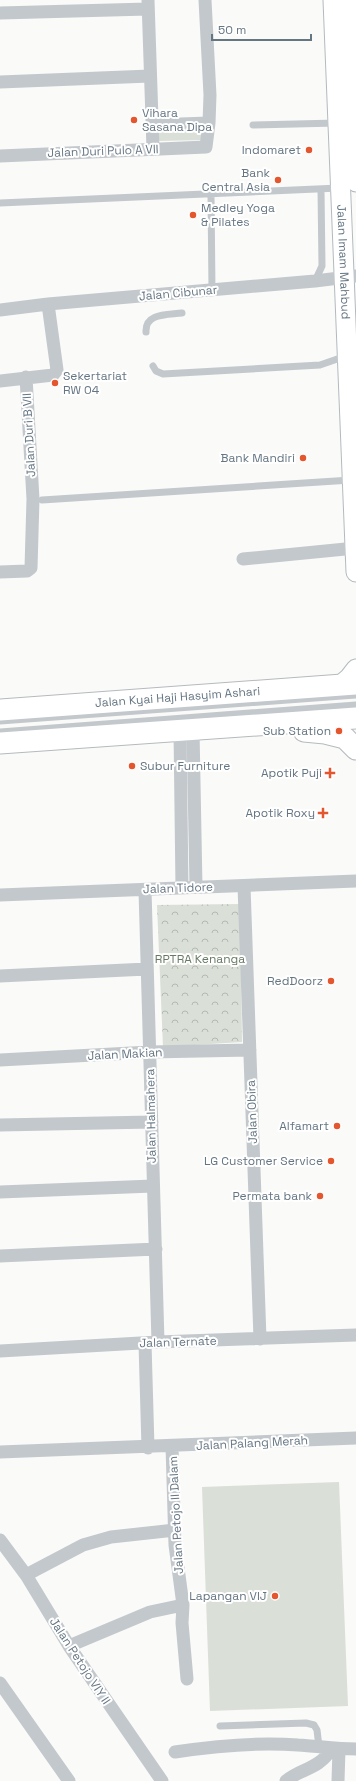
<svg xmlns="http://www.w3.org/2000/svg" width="356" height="1781" font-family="'Space Grotesk',sans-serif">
  <defs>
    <pattern id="park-crowns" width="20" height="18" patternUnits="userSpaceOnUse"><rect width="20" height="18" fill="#dadfd7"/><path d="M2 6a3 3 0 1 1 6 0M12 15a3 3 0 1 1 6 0" fill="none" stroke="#b4b9b4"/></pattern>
  </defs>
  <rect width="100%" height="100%" fill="#fafaf8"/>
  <path fill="#dadfd7" d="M201,118L202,140L158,141L157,119Z
    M339,1482L348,1706L210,1711L202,1487Z"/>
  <path fill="url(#park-crowns)" d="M240,904L242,1042L163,1047L157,905Z"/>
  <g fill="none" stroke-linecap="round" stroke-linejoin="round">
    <g stroke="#b3babf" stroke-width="21">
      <g id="secondary">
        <path id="s1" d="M333,0L356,572"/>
        <path d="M348,0L356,182"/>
        <path d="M341,685L349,678L356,669"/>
      </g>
    </g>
    <g stroke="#b5babe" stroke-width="23">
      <g id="primary">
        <path id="s2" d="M0,710L356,684"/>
        <path d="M304,731L325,733L345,738L356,749"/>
        <path d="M0,743L356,718"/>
      </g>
    </g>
    <path stroke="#c3c8cc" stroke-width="7" d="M253,125L337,123
      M211,194L212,290
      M0,203L339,188
      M315,281L322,266L321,189
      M146,332C145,313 167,315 182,313
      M153,366L156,371L163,374L320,365L346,356
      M42,500L351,480
      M0,721L356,695
      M0,732L356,705
      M220,1726L306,1723L314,1725L317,1730L319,1747"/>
    <path stroke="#c3c8cc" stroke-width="13" d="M148,0L153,149
      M0,13L148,9
      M0,82L150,76
      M152,125L209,123
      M0,156L206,147L209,123L210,95L205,0
      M0,310L48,304L315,281L356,276
      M0,381L53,375L57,370L48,304
      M243,559L356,548
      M0,572L27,571L31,568L33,499L26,377
      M193,729L196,887
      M180,730L182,888
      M244,886L260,1339
      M145,890L158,1342
      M0,895L356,881
      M0,976L147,969
      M0,1060L150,1052L250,1050
      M0,1125L152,1122
      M0,1192L153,1186
      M0,1256L156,1249
      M145,1343L148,1448
      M0,1351L158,1342L356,1335
      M172,1446L175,1545L183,1605L182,1623L187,1679
      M0,1452L356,1438
      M0,1540L26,1575L69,1646L162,1781
      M26,1575L83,1545L111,1537L175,1530
      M69,1646L150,1612L183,1605
      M0,1683L69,1781
      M175,1752C214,1746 259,1742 298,1745C317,1746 336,1749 356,1749
      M286,1781C301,1768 319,1770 332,1748
      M338,1781L339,1749"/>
    <use href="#secondary" stroke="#fff" stroke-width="19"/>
    <use href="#primary" stroke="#fff" stroke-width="21"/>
  </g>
  <g fill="#e4572e" stroke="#fff" stroke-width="1.5">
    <circle cx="134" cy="120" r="4"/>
    <circle cx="309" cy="150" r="4"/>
    <circle cx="278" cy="180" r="4"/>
    <circle cx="193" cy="215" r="4"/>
    <circle cx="55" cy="383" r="4"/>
    <circle cx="303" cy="458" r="4"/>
    <circle cx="339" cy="731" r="4"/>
    <circle cx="132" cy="766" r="4"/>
    <path d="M328 767h4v4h4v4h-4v4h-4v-4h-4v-4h4z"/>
    <path d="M321 807h4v4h4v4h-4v4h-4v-4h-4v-4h4z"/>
    <circle cx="331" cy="981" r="4"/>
    <circle cx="337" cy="1126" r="4"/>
    <circle cx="331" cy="1161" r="4"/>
    <circle cx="320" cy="1196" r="4"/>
    <circle cx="275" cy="1596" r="4"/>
  </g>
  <g text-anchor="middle" stroke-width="4" stroke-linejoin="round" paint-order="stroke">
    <g font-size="12" fill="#657683" stroke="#fff" text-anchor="end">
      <text x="142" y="117" text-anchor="start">Vihara<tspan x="142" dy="14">Sasana Dipa</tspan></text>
      <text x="301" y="154">Indomaret</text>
      <text x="270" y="177">Bank<tspan x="270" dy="14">Central Asia</tspan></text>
      <text x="201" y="212" text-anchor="start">Medley Yoga<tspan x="201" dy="14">&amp; Pilates</tspan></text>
      <text x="63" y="380" text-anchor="start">Sekertariat<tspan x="63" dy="14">RW 04</tspan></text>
      <text x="295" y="462">Bank Mandiri</text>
      <text x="331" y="735">Sub Station</text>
      <text x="140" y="770" text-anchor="start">Subur Furniture</text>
      <text x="322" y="777">Apotik Puji</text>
      <text x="315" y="817">Apotik Roxy</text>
      <text x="323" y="985">RedDoorz</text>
      <text x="329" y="1130">Alfamart</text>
      <text x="323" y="1165">LG Customer Service</text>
      <text x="312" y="1200">Permata bank</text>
      <text x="267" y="1600">Lapangan VIJ</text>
    </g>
    <g font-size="12" fill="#657683" stroke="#fff">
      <text transform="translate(103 151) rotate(-2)" y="4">Jalan Duri Pulo A VII</text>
      <text dy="4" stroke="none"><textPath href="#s1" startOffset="262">Jalan Imam Mahbud</textPath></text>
      <text transform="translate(178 293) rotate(-5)" y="4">Jalan Cibunar</text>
      <text transform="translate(29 435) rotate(-93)" y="4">Jalan Duri B VII</text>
      <text dy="4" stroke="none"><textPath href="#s2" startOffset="178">Jalan Kyai Haji Hasyim Ashari</textPath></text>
      <text transform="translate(178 888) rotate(-2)" y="4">Jalan Tidore</text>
      <text transform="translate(125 1054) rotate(-3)" y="4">Jalan Makian</text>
      <text transform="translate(252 1112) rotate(-92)" y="4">Jalan Obira</text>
      <text transform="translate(151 1116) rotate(-91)" y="4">Jalan Halmahera</text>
      <text transform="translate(178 1342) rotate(-2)" y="4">Jalan Ternate</text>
      <text transform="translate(252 1443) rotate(-3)" y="4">Jalan Palang Merah</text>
      <text transform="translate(176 1515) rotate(-93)" y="4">Jalan Petojo II Dalam</text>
      <text transform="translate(80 1661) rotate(57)" y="4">Jalan Petojo VIY II</text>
    </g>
    <g font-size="12" fill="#687a64" stroke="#fff">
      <text x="200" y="963">RPTRA Kenanga</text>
    </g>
  </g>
  <path d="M212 34v6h99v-6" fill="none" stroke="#657683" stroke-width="2"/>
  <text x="218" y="34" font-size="12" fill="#657683" stroke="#ffffff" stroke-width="3" paint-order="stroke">50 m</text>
</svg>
